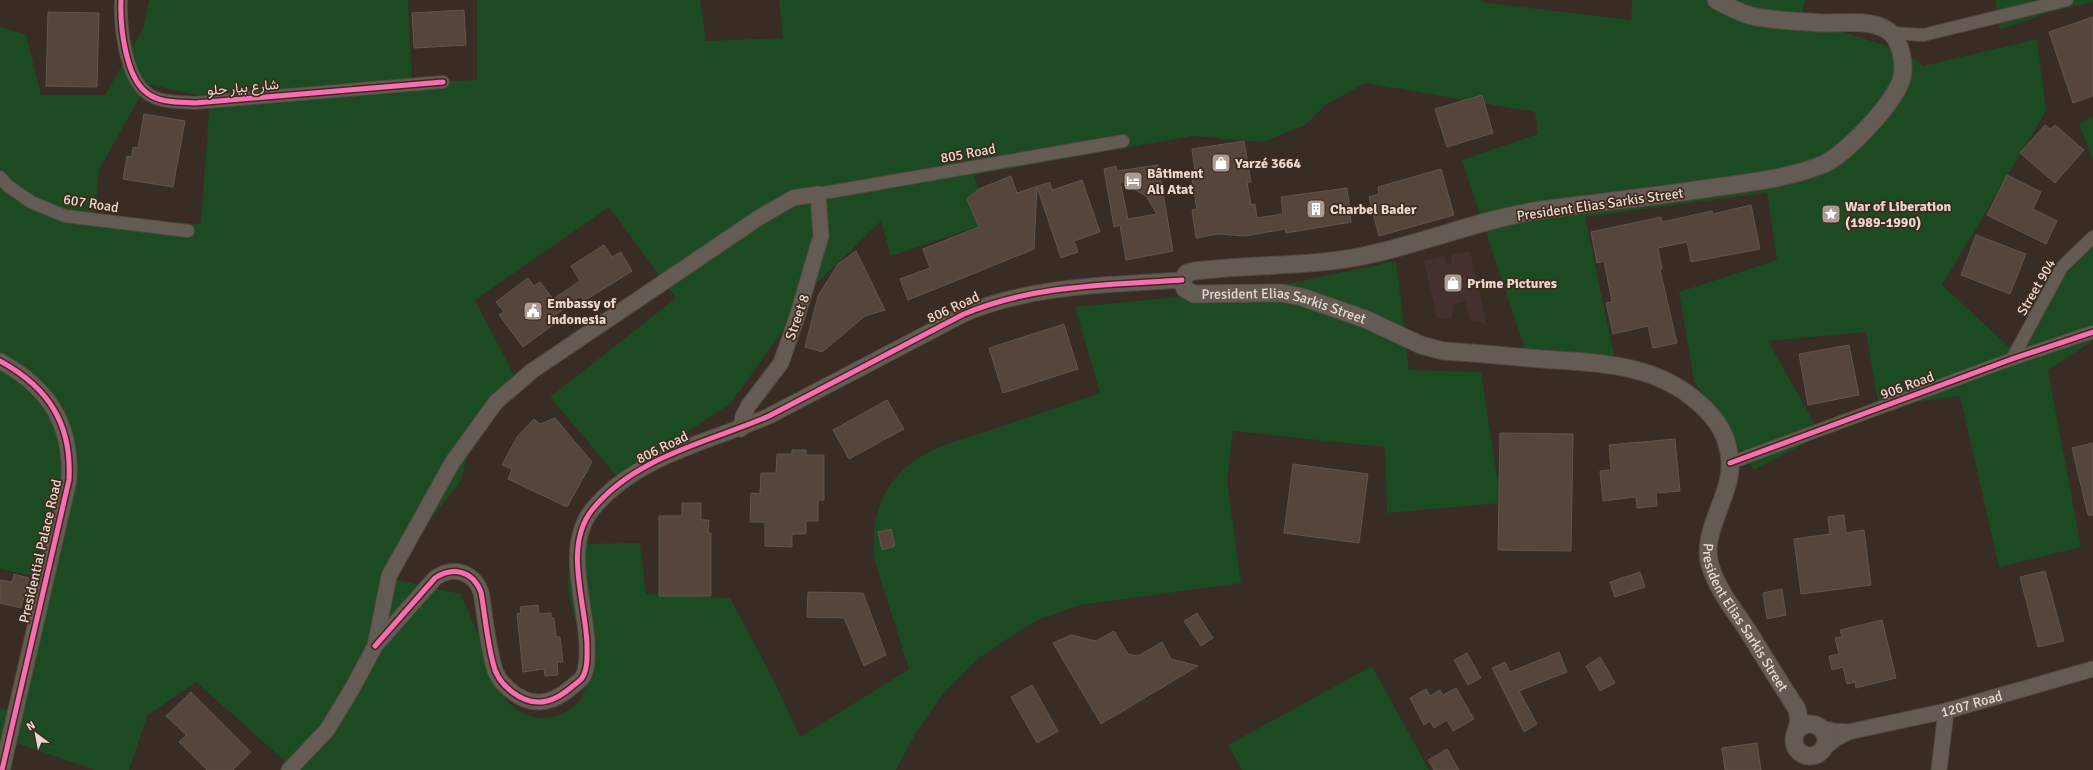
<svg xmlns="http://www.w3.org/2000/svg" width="2093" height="770" font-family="Signika,Vazirmatn,sans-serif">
  <rect width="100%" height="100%" fill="#382c25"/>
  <path fill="#44312f" d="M1470,251L1487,324L1471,321L1465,301L1453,304L1452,319L1437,318L1424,261L1444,256L1447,265L1452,263L1451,255Z"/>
  <path fill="#1b4a23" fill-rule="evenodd" d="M149,0H408L412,83L477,80V0H700L706,41L783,38L779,0H1481V2L1631,20L1632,0H1805L1801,19L1903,51L1923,66L2037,39L2046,111L1942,285L2010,348L2093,237V341L2048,370L2081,547L1999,567L1960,396L1879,407L1866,332L1768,341L1821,435L1754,470L1694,381L1679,292L1777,260L1767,193L1585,217L1616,365L1529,361L1462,160L1538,134L1535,112L1365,83L1324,106L1307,124L1263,142L1192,136L974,175L988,223L891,256L881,221L815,285L731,403L672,442L616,475L550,397L676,298L609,207L475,300L520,387L469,447L461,481L384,577L461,594L506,700C519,713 534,721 552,717C618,702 569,623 568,584C568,571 571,557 573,544L640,543L646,594L730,598L773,679L800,737L909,669L875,562C868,518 884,476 925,454C946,442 971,437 994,429C1029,417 1065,405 1100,393L1075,307L1268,288L1396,261L1409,370L1481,372L1501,503L1387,513L1385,447L1233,431L1227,481L1241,583L1080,605L1038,620L1019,631L979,658L943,694L914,736L896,770H295L196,682L147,716L129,770H95L16,743L12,770H0V708L22,713L51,580L0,569V26L26,35L41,95H105L143,29ZM147,84L210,98L201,224L95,216L99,170Z
    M1995,0H2093V2L2046,13L2000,30Z
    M2093,117V160L2079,124Z
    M1372,666L1429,770H1242L1228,745Z"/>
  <path fill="#55453a" stroke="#60564f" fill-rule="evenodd" d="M464,10L466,45L414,48L412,13Z
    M48,12L99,13L97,87L46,86Z
    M2093,17V96L2073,103L2049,32Z
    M1482,95L1493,133L1447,147L1435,109Z
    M144,114L185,121L173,187L123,179L127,156L132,157L133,147L138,148Z
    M2045,125L2050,129L2055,125L2084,150L2055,183L2020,153Z
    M1244,141L1251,182H1247L1251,205L1255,204L1257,218L1283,214L1281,197L1347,188L1351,222L1286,233L1285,229L1245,236L1218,234L1196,238L1192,210L1197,209L1191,173L1195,172L1192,149Z
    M1158,165L1173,251L1126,260L1120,225L1114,227L1104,169L1116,166L1117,171ZM1120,181L1146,196L1157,214L1128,219Z
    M1441,169L1454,215L1379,236L1369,197L1379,194L1378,187Z
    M2007,175L2041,192L2033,209L2057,221L2046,244L1987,215Z
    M1011,176L1017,193L1050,182L1052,190L1082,180L1100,232L1074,241L1078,252L1061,258L1037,187L1034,249L908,300L900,279L930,268L923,249L979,227L967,199L979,189Z
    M1751,205L1760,249L1691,262L1687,242L1658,248L1662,269L1660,270L1677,343L1653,348L1648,326L1613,334L1606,303L1612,302L1604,261L1597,263L1591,232L1661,217L1662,222L1712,211L1713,214Z
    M1976,235L2026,254L2010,294L1961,275Z
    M604,245L612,257L621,252L632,271L584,301L581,296L554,316L558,321L523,347L499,315L504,312L496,302L528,278L534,286L540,282L553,299L580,281L571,266Z
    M856,251L885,310L865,316L822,352L805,347L818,296L838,264Z
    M1064,324L1078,369L1003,393L989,348Z
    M1849,345L1859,395L1808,405L1799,354Z
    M887,400L904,429L849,459L833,430Z
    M555,418L592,462L567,507L508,479L512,469L502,465L517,437L534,419L540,424Z
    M1500,433L1573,434L1571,551L1498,550Z
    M1675,439L1680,491L1656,493L1657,506L1637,508L1636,497L1603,501L1600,471L1611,470L1609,445Z
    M2093,443V515H2088L2072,448Z
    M792,450H806V455H824V500H818V521H806V534H792V547L765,546V522H750L751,493L760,494L761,473H776L777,454H792Z
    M1293,464L1368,474L1359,543L1284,533Z
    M682,503H701V520H709L708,533H711V596H659V516H682Z
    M1844,515L1846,533L1864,530L1871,585L1801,594L1794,539L1830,534L1828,517Z
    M891,529L895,546L882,550L878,532Z
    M2045,571L2064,641L2038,647L2020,577Z
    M1640,572L1645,587L1615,597L1610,582Z
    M14,574L29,578L21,608L0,603V580L12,582Z
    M1782,589L1786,615L1767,619L1763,593Z
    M808,592L863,593L886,655L864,666L844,618L807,617Z
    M538,605L539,614L551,613V618H554L556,637H560L563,662H557L558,675L545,676L544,669L523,672L517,614L521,613L520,607Z
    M1197,613L1213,638L1201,646L1184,621Z
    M1882,620L1896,678L1856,688L1855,682L1847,684L1843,667L1832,670L1829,656L1839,654L1835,638L1842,637L1840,630Z
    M1114,631L1128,654L1138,656L1162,642L1171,659L1198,666L1101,724L1053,643L1071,635L1096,641Z
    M1559,652L1567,672L1519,691L1537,724L1524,732L1492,668L1505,662L1510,672Z
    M1467,653L1481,678L1468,685L1454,660Z
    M1600,657L1615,683L1600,691L1586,666Z
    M1032,685L1058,731L1037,743L1011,697Z
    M1456,688L1474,719L1453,731L1447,720L1434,728L1430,721L1424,725L1410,698L1426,689L1430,696L1440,690L1443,695Z
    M191,692L251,752L233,770H207L179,742L186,735L166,716Z
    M1757,743L1761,770H1725L1722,748Z
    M1447,749L1459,770H1434L1428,760Z"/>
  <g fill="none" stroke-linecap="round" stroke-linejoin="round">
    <g stroke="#534841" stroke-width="14">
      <path id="minor" d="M121,0C120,25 125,77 147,93C159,103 180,102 195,103L443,82
        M1892,33L1923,35L2067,0
        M0,177L8,186L31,202L65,216L188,231
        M818,194L1123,141
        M2012,359L2062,267L2093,237
        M1730,463L2012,359L2093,332"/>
    </g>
    <g stroke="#534841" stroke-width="17">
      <g id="tertiary">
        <path d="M0,361C49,388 72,424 69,480L2,770"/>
        <path d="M375,646L435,578C453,566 473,571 481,592C485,615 487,640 493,663C497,685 524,707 547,701C556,699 566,692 573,686C576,683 580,681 582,678C588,669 587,656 587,645C586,603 563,547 592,510C635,456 710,442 769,416L964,314C1032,285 1108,285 1182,280"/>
        <path id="s1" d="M1821,728L1834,731L1848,732L1946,711L2093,669"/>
        <path d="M1823,749L1835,739L1848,732"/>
        <path d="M289,770L327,730L352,689L375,646L389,576L452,463L496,402L532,371L760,217L793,198L818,194L821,236L798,314L781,363L749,405L743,416L741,429"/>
        <path d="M1939,770L1946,711"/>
      </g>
    </g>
    <g stroke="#534841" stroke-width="19">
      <g id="secondary">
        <path id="s2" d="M1716,0C1727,6 1740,13 1752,16C1773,21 1800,21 1821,23C1842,24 1877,17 1893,35C1901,45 1905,64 1902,77C1897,101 1846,154 1824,164C1790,178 1753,182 1717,187C1659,196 1599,202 1541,210C1480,219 1423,244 1363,256C1308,267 1251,264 1195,271L1187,273L1182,280L1185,289L1194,294L1281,293L1302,297L1365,319L1421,345L1443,351C1476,353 1508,356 1541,359C1599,363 1654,363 1699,403C1718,420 1728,436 1730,461C1733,494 1700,532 1710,565C1717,589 1734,610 1748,631C1764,657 1780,683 1797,709L1799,720L1796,732"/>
        <circle cx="1810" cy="740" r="16"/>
      </g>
    </g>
    <use href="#minor" stroke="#645b55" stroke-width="12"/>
    <use href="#tertiary" stroke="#645b55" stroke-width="15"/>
    <use href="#secondary" stroke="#645b55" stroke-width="17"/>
    <g stroke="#402a1d" stroke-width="8">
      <path id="cycleway" d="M121,0C120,25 125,77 147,93C159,103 180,102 195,103L443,82
        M0,361C49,388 72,424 69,480L2,770
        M1730,463L2012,359L2093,332
        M375,646L435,578C453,566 473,571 481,592C485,615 487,640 493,663C497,685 524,707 547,701C556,699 566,692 573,686C576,683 580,681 582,678C588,669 587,656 587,645C586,603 563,547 592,510C635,456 710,442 769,416L964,314C1032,285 1108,285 1182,280"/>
    </g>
    <use href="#cycleway" stroke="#f96db3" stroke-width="5"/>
  </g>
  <defs>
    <g id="shop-square" transform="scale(1)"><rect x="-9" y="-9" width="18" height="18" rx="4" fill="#aa9c94" stroke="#402a1d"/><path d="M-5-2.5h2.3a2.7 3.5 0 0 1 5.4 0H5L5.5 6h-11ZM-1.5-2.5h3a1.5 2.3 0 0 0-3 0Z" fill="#fff"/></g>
    <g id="hotel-square" transform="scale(1)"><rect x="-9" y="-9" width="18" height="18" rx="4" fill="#aa9c94" stroke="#402a1d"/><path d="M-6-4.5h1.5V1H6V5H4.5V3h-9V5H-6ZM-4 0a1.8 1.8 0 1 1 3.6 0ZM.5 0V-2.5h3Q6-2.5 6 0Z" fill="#fff"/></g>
    <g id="building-square" transform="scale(1)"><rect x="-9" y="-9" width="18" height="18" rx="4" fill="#aa9c94" stroke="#402a1d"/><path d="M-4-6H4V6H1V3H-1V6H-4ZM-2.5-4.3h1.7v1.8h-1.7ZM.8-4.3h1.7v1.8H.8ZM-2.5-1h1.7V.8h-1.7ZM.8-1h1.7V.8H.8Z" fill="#fff"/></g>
    <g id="sight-square" transform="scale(1)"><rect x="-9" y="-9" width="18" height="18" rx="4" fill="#aa9c94" stroke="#402a1d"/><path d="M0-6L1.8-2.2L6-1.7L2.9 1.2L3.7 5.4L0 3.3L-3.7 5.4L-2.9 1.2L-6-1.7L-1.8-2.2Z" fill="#fff"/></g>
    <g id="civic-square" transform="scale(1)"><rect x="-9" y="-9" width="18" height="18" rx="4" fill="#aa9c94" stroke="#402a1d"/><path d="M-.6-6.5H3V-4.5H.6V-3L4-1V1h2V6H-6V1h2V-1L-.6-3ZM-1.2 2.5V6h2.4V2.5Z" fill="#fff"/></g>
  </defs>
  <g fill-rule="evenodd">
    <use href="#shop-square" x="1221" y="163"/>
    <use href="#hotel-square" x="1133" y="181"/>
    <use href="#building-square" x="1316" y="209"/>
    <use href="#sight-square" x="1831" y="214"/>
    <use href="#shop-square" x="1453" y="283"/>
    <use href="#civic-square" x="533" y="311"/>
  </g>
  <g text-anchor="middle" stroke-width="3.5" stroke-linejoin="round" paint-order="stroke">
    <g font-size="14" fill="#e7d9d0" stroke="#402a1d">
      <text transform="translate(243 87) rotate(-5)" y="5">شارع بيار حلو</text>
      <text transform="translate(968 153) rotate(-10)" y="5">805 Road</text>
      <text transform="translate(91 203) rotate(9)" y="5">607 Road</text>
      <text transform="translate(1600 204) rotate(-8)" y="5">President Elias Sarkis Street</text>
      <text transform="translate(2036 287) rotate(-60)" y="5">Street 904</text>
      <text transform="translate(953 307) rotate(-25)" y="5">806 Road</text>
      <text dy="5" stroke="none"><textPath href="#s2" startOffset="1115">President Elias Sarkis Street</textPath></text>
      <text transform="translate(797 317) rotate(-71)" y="5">Street 8</text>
      <text transform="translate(1907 385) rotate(-20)" y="5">906 Road</text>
      <text transform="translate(662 447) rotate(-26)" y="5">806 Road</text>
      <text transform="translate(40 551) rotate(-77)" y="5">Presidential Palace Road</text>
      <text dy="5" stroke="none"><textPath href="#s2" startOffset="1786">President Elias Sarkis Street</textPath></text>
      <text dy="5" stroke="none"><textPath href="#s1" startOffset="154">1207 Road</textPath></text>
    </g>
    <g font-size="14" font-weight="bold" fill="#e7d9d0" stroke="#402a1d" text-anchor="start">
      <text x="1235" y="168">Yarzé 3664</text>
      <text x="1147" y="178">Bâtiment<tspan x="1147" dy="16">Ali Atat</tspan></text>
      <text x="1845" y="211">War of Liberation<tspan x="1845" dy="16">(1989-1990)</tspan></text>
      <text x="1330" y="214">Charbel Bader</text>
      <text x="1467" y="288">Prime Pictures</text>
      <text x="547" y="308">Embassy of<tspan x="547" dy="16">Indonesia</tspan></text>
    </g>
  </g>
  <g transform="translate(36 734) rotate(328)" stroke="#402a1d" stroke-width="3" paint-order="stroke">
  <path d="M0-3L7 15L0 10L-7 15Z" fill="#e7d9d0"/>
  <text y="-6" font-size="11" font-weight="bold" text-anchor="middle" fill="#e7d9d0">N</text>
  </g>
</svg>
